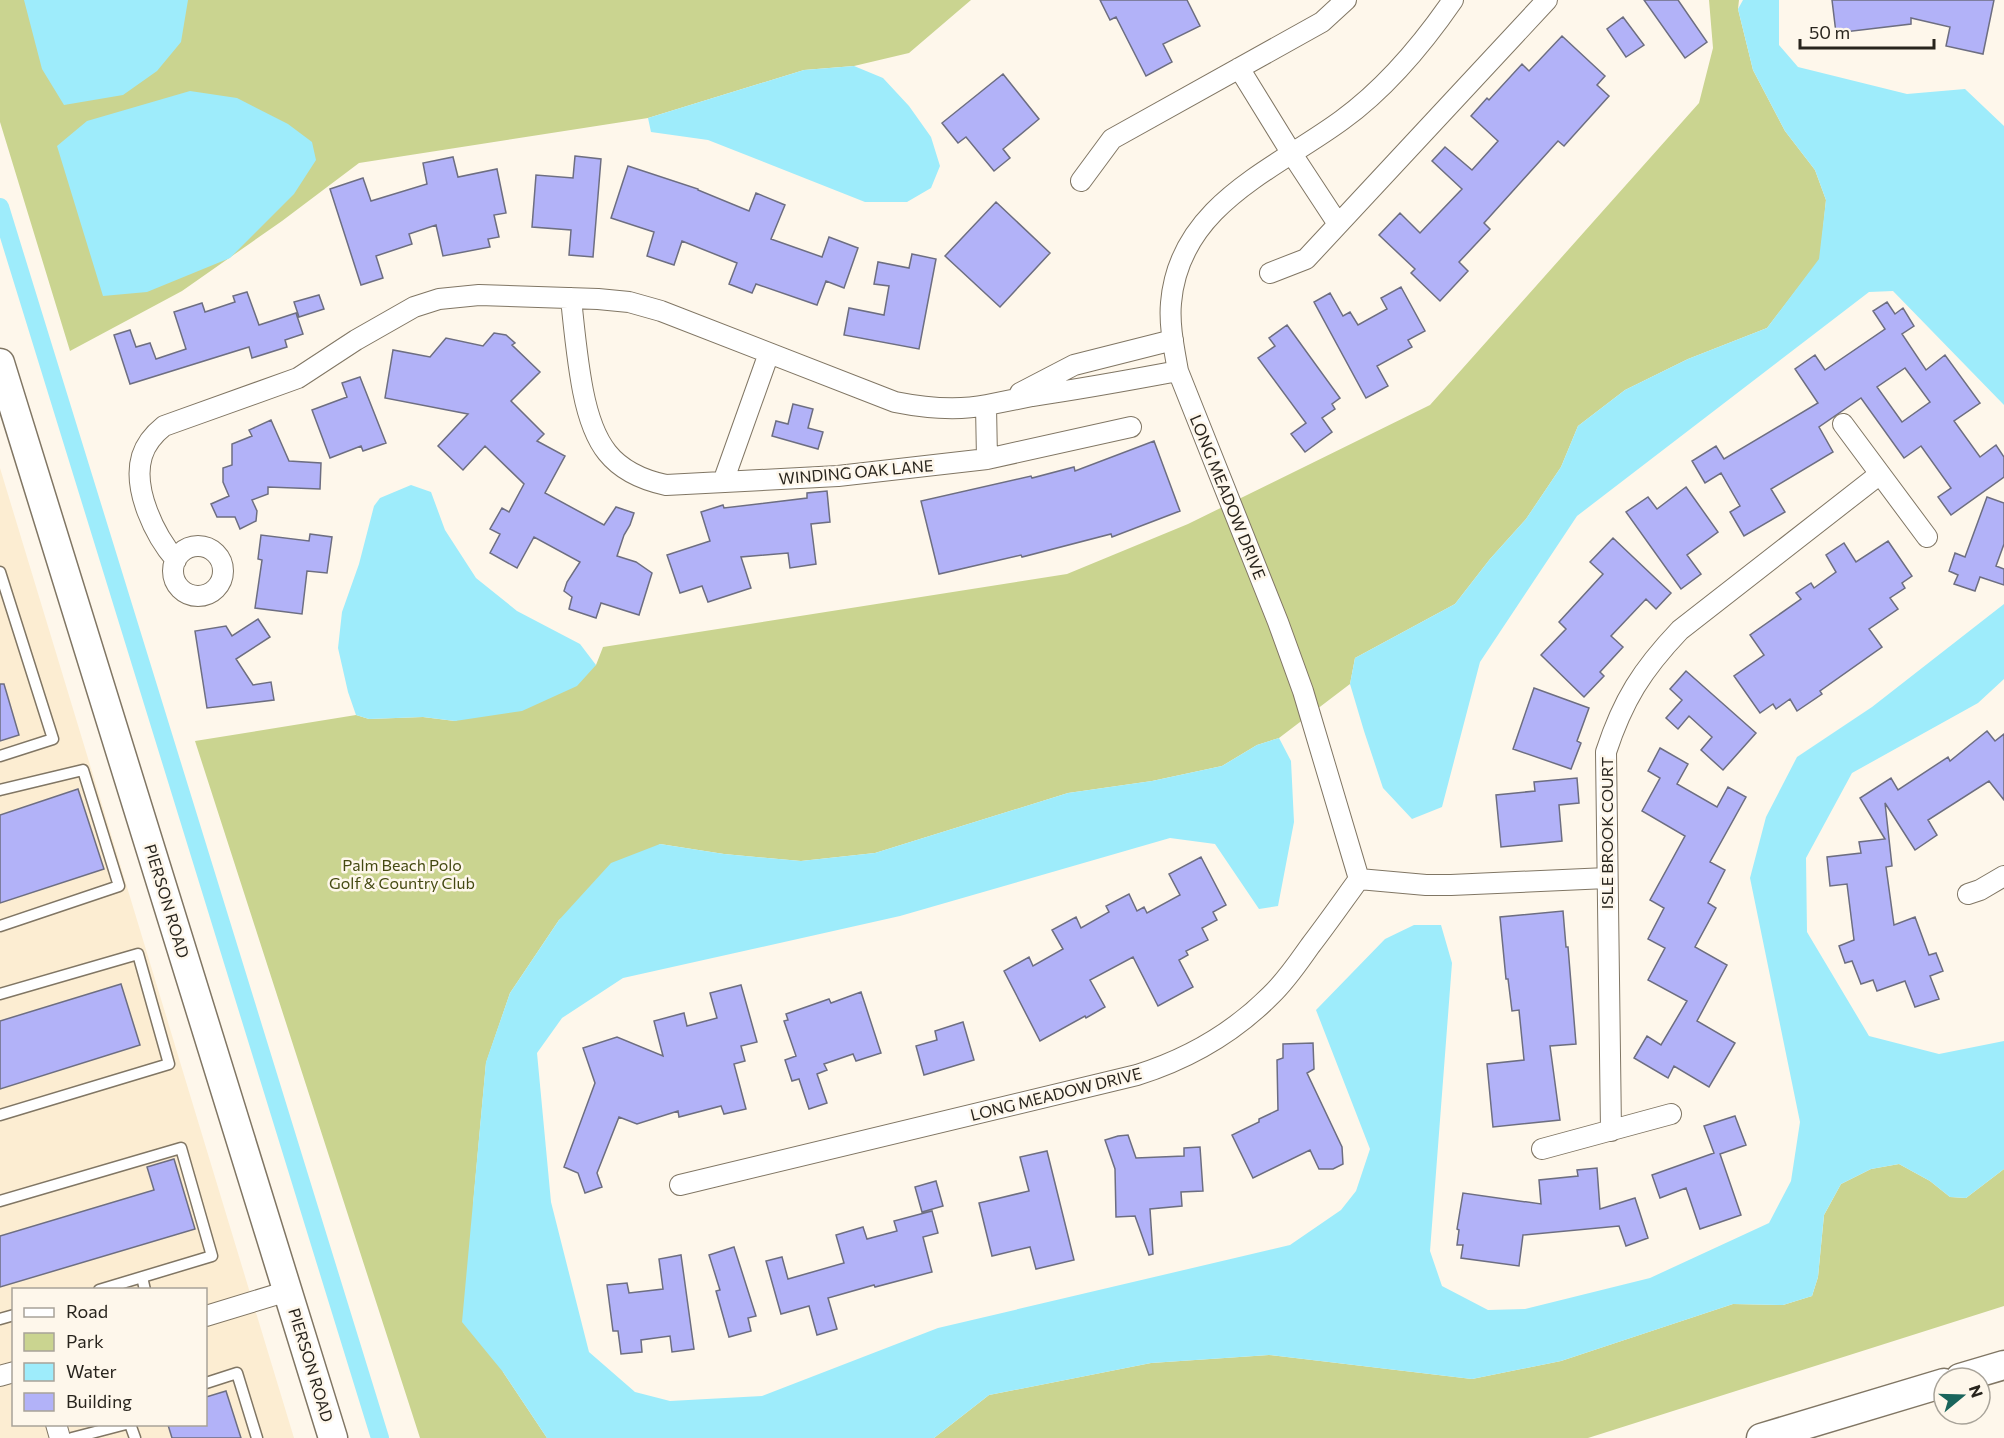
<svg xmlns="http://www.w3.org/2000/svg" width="2004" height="1438" font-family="Commissioner,sans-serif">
  <rect width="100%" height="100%" fill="#fef7eb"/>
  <path fill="#fcedd2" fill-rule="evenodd" d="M0,468L294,1438H0ZM14,1290H206V1424H14Z"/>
  <path fill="#cad490" d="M0,0H971L909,53L854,66L804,70L648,118L359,163L282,221L182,291L70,351L0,122Z
    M1709,0H1739L1738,9L1753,70L1785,131L1815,170L1826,200L1820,259L1767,328L1688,359L1625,390L1578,426L1561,467L1526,519L1490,559L1455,604L1355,658L1350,684L1279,738L1257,745L1222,766L1152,781L1068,793L875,853L801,861L724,854L660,844L559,920L510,993L486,1063L473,1205L503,1372L547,1438H420L195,741L356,715L369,719L423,717L455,721L596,665L603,647L1067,574L1188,524L1430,405L1699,103L1713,48Z
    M1899,1164L1930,1181L1950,1197L1966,1198L2004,1169V1306L1588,1438H934L989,1395L1151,1363L1269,1355L1472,1379L1561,1361L1733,1304L1783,1305L1812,1296L1818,1277L1824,1215L1841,1184L1871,1169Z"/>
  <path fill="#9eecfb" d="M24,0H188L181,42L157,71L123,95L64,105L42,69Z
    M1743,0H1779V45L1798,67L1907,94L1965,89L2004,126V405L1893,291L1869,292L1577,516L1480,662L1442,807L1412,819L1383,788L1364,731L1350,684L1355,658L1455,604L1490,559L1526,519L1561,467L1578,426L1625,390L1688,359L1767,328L1819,259L1826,200L1815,170L1785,131L1753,70L1738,9Z
    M854,66L883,78L909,106L931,137L940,166L931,188L907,202H865L708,140L651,132L648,118L804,70Z
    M190,91L237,98L288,124L312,142L316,160L294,194L230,258L147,292L103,296L57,146L87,121Z
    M411,485L431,492L445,530L476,578L517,611L580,644L596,665L577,686L522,711L455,721L423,717L369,719L356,715L348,692L338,648L342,612L359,564L374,506L380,498Z
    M2004,604V679L1978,703L1852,773L1806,858L1807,932L1869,1036L1939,1054L2004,1041V1169L1966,1198L1950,1197L1930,1181L1899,1164L1871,1169L1841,1184L1824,1215L1818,1277L1812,1296L1783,1305L1733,1304L1561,1361L1472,1379L1269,1355L1151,1363L989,1395L934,1438H547L503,1372L462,1322L486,1062L510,993L559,920L611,863L660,844L724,854L801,861L875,853L1068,793L1152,781L1222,766L1257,745L1279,738L1291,761L1294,822L1278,906L1259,909L1215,844L1170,838L900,916L623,978L562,1018L537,1053L551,1202L589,1352L635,1392L670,1401L762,1396L938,1328L1290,1245L1341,1210L1356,1191L1370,1149L1316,1010L1385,939L1414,925H1441L1452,963L1430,1251L1442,1286L1488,1310L1525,1309L1650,1278L1769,1223L1791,1181L1800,1122L1750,878L1766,817L1797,757L1872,707Z"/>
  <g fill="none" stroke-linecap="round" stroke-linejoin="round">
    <path stroke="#9eecfb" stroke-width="18" d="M0,207L380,1438"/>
  </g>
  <path fill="#b2b2f8" stroke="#6d6e81" stroke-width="1.5" fill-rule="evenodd" d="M1100,0H1187L1200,26L1163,44L1172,62L1146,76L1116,17L1110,20Z
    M1644,0H1678L1707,42L1685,58Z
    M1832,0H1994L1983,54L1946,46L1950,27L1911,18V24L1836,33Z
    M1623,17L1644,45L1626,57L1607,29Z
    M1562,36L1605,76L1597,85L1609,96L1564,146L1558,141L1484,223L1490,229L1459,262L1468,271L1440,301L1411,273L1415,269L1379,235L1400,213L1420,233L1462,189L1432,161L1445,147L1472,170L1498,141L1471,116L1487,98L1489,100L1522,64L1529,71Z
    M1003,74L1039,119L1003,149L1010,158L994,171L966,137L958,143L942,123Z
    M575,156L601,159L593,257L569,255L571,230L532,227L536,175L573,178Z
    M453,157L458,177L497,169L506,213L494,215L499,237L488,239L490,247L443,256L436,225L409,234L412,244L376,256L383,278L361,285L330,189L363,178L371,201L427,184L423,163Z
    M628,166L698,189V190L749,211L756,193L785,205L771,239L822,257L829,237L858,248L844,288L826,281L817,305L756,284L752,293L729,284L737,263L682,241L674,265L647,256L654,232L611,218Z
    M996,202L1050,253L1000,307L945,256Z
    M912,254L936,259L919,349L844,335L849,308L884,315L889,286L874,284L878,262L909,268Z
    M1401,287L1425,331L1408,340L1412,347L1377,366L1388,386L1366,398L1314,302L1330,293L1343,316L1350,312L1358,325L1387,309L1381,298Z
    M247,292L259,325L296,313L303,334L285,340L287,347L252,358L249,347L130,384L114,335L130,330L136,347L150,343L156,359L186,349L174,312L202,303L205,312L235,302L233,296Z
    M319,295L324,309L299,317L294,302Z
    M1887,302L1895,314L1903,308L1914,326L1902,334L1926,370L1945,355L1980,403L1954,421L1980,457L1996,445L2004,457V477L1951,515L1938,497L1951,488L1921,446L1904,458L1861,398L1819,427L1833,452L1771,489L1785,512L1744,536L1730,512L1740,506L1721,473L1705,483L1692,461L1716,446L1724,459L1818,403L1795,369L1815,355L1825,370L1885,329L1873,311ZM1905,368L1930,402L1902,422L1877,387Z
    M1287,325L1340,398L1332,404L1335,409L1322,418L1332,432L1305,452L1291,434L1306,423L1258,358L1275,346L1269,338Z
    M494,333L506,335L515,343L512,345L540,372L511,401L544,434L537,441L565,456L545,493L604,525L616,507L634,513L630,525L624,535L617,556L636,562L652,573L639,615L601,603L596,618L569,609L572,597L564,591L567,582L580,562L534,537L517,568L490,553L500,534L490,529L502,508L509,512L524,484L485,446L463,470L438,446L468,414L385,398L393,350L430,357L446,338L483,346Z
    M360,377L386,443L363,451L361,446L330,458L312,410L347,397L342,383Z
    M793,404L813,409L808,428L823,432L818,449L772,436L776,421L788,424Z
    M271,420L289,461L321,463L320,489L268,487V494L252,500L257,511L256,521L240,529L235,517H217L211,504L229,496L223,482V468L232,465V444L252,436L249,430Z
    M1154,441L1180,511L1112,537L1111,534L1022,557L1021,555L939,574L921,501L1031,476L1032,478L1074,467L1075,471Z
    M1686,487L1718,532L1687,555L1701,574L1681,589L1626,512L1648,497L1657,509Z
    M827,491L830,522L811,524L816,564L790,568L788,553L741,557L751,588L708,602L702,586L680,593L667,555L710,541L701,512L723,505L724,508L807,498V493Z
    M1987,497L2004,503V544L1996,566L2004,569V585L1980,577L1975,591L1954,584L1958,575L1949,571L1955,553L1965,557Z
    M310,534L332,537L327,573L307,571L302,614L255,608L262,560L258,559L261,535L309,541Z
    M1613,538L1671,593L1656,609L1646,599L1611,636L1623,647L1600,672L1604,676L1584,697L1541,655L1566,629L1559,622L1603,574L1590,562Z
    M1888,541L1912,576L1902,583L1905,588L1890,598L1898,609L1869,629L1882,647L1820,691L1822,694L1797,711L1790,699L1776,709L1773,704L1760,713L1734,676L1764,655L1750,635L1801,599L1796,593L1811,583L1814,588L1836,572L1826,555L1844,543L1856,562Z
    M258,619L270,637L236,659L253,685L271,682L274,700L207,708L195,631L226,626L232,636Z
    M1686,671L1756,733L1723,770L1701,750L1712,737L1689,716L1678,729L1666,718L1682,700L1670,689Z
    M0,684H4L19,735L0,741Z
    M1534,688L1589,708L1577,741L1581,743L1571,769L1513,749Z
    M1987,731L1995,741L2004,734V800L1989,781L1928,820L1937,835L1915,850L1885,803L1892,866L1886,867L1894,925L1915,917L1929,955L1936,953L1943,971L1930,976L1939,999L1915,1007L1905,981L1877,991L1873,980L1861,984L1852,961L1845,963L1839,946L1854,940L1847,884L1830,886L1827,857L1861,853L1859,842L1885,839L1860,798L1891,778L1898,790L1948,757L1950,761Z
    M1660,748L1688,764L1677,784L1717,807L1728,787L1746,797L1710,862L1725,870L1708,903L1716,908L1695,947L1727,965L1697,1021L1735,1043L1709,1087L1674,1066L1668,1078L1634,1058L1647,1036L1661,1045L1687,1001L1648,980L1665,948L1648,939L1664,908L1650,900L1685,836L1642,811L1660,778L1648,771Z
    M1577,778L1579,803L1559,805L1562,841L1501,847L1496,795L1535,791L1534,782Z
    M78,789L104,869L0,903V815Z
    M1201,857L1226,905L1213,912L1217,920L1202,928L1208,940L1186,951L1188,955L1179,960L1193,987L1158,1006L1133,957L1090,980L1105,1007L1086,1018L1085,1016L1040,1041L1004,971L1029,957L1033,966L1063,949L1052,930L1076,917L1081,928L1109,912L1106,906L1129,894L1137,911L1144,907L1147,913L1180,895L1169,874Z
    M1563,911L1566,947H1568L1576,1044L1550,1046L1560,1120L1493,1127L1487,1064L1524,1060L1519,1010L1512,1011L1508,979H1506L1500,917Z
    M121,984L140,1045L0,1089V1021Z
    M741,985L757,1042L741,1046L745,1061L734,1064L746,1109L724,1114L721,1106L679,1117L678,1111L637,1124L619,1117L597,1173L602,1187L585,1193L578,1173L564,1167L595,1083L583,1048L617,1037L663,1056L654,1021L684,1013L687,1026L717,1018L710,993Z
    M861,992L881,1053L856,1061L853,1054L824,1064L827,1070L817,1074L827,1103L809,1109L799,1079L792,1081L785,1060L796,1056L784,1021L788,1020L786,1014L829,999L831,1003Z
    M963,1022L974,1060L924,1075L916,1046L937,1040L935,1031Z
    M1313,1043L1314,1069L1307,1073L1342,1147L1343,1164L1333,1169H1319L1310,1150L1253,1178L1232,1135L1259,1122V1119L1278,1110L1277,1060L1283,1058V1044Z
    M1735,1116L1746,1145L1720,1154L1741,1215L1700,1229L1686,1188L1660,1198L1652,1175L1714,1153L1704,1126Z
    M1128,1135L1136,1158L1184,1156V1148L1200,1147L1203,1191L1181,1192L1182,1206L1150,1209L1153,1254L1149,1255L1135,1216L1116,1217L1115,1169L1105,1140L1118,1136Z
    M1047,1151L1074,1260L1036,1269L1030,1247L992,1256L979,1203L1029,1191L1020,1157Z
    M174,1159L195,1229L0,1287V1236L154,1190L147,1167Z
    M1597,1168L1600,1209L1635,1198L1648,1238L1626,1246L1619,1226L1523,1235L1519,1266L1461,1258L1463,1245H1457L1459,1230L1457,1229L1463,1193L1541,1204L1539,1180L1578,1176L1577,1170Z
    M936,1181L943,1206L922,1212L915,1187Z
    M932,1211L938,1233L923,1237L932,1272L875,1287L874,1285L828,1298L837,1329L817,1335L809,1306L781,1314L766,1261L782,1257L788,1279L844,1263L836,1235L863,1227L867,1239L897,1231L894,1221Z
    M734,1247L756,1316L748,1318L751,1331L729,1337L716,1291L720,1290L709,1255Z
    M681,1255L694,1349L672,1352L670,1336L641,1340L642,1352L621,1354L618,1331H613L607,1285L627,1283L629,1293L663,1289L659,1259Z
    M226,1391L241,1438H172L168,1425H206V1397Z"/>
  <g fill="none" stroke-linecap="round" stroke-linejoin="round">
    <g stroke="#807664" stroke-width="13">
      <path id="lane" d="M0,572L53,739L0,756
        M0,790L83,770L119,886L0,926
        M0,994L138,954L169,1064L0,1115
        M0,1201L181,1148L212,1256L99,1290
        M142,1277L145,1290
        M0,1319L14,1315
        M206,1383L237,1373L257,1438
        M130,1424L135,1438
        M72,1438L126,1424"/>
    </g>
    <g stroke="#807664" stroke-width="22">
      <path id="street" d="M1239,68L1292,154L1338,224
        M1081,181L1112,139L1322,22L1346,0
        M1270,273L1306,259L1547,0
        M571,298C574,329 577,360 583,391C593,442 610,473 666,485L838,476L987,459L1131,427
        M1020,393L1074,365L1173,340
        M986,406L987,459
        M1843,424L1927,537
        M723,482L769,353
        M173 571a25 25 0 1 1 50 0a25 25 0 1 1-50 0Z
        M176,560C155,536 132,489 142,456C146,443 154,434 164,426L298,378L356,340L414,307L439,299L479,295L598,299L629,302L661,311L895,402C925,408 957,411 987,405C1002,402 1017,399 1032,396C1081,389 1130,380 1178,371
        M1359,879L1426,885H1451L1607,878
        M1968,894L1980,890L2004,876
        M1611,1131L1606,752C1623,700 1642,670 1680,630L1880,474
        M1542,1149L1671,1114
        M680,1185L1137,1075C1188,1059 1232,1034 1270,996C1286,981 1298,963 1310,946C1327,924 1343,901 1359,879L1303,691L1278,622L1178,371C1174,348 1169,325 1171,303C1179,205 1274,170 1342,120C1386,88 1422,45 1453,0
        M206,1316L288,1291
        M0,1376L14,1372
        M56,1424L60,1438"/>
    </g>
    <g stroke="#807664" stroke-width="31">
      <path id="secondary" d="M0,363L333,1438
        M1960,1378L2004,1365
        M1761,1438L1944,1383"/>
    </g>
    <use href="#lane" stroke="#fff" stroke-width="10"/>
    <use href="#street" stroke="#fff" stroke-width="20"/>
    <use href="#secondary" stroke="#fff" stroke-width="28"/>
  </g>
  <g text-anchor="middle" stroke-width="5" stroke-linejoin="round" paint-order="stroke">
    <g font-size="16" fill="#28241d" stroke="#fef7eb">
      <text transform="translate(856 472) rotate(-5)" y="6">WINDING OAK LANE</text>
      <text transform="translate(1228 497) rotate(68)" y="6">LONG MEADOW DRIVE</text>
      <text transform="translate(1607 833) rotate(-90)" y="6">ISLE BROOK COURT</text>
      <text transform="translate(167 901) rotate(73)" y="6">PIERSON ROAD</text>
      <text transform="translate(1056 1094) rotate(-14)" y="6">LONG MEADOW DRIVE</text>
      <text transform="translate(311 1365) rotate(73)" y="6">PIERSON ROAD</text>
    </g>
    <g font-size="16" fill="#444911" stroke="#fef7eb">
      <text x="402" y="871">Palm Beach Polo<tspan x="402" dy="18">Golf &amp; Country Club</tspan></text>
    </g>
  </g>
  <rect x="12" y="1288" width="195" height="138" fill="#fef7eb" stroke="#a8a399" stroke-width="1.5"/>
  <rect x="24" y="1308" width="30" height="9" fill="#ffffff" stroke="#a8a399" stroke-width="1.5"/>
  <text x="66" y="1318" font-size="18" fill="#28241d">Road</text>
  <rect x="24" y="1333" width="30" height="18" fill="#cad490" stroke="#a8a399" stroke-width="1.5"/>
  <text x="66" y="1348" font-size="18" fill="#28241d">Park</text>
  <rect x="24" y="1363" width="30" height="18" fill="#9eecfb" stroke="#a8a399" stroke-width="1.5"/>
  <text x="66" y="1378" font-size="18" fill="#28241d">Water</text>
  <rect x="24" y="1393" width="30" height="18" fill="#b2b2f8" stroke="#a8a399" stroke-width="1.5"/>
  <text x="66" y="1408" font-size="18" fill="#28241d">Building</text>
  <g transform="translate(1962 1396) rotate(71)"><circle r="28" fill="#fef7eb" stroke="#a8a399" stroke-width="1.5"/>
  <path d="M0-4.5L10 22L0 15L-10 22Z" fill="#1a655c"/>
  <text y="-9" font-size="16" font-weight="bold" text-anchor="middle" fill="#28241d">N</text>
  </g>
  <path d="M1800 39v9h134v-9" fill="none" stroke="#28241d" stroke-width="3"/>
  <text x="1809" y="39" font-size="18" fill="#28241d" stroke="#fef7eb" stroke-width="4.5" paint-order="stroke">50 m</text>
</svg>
